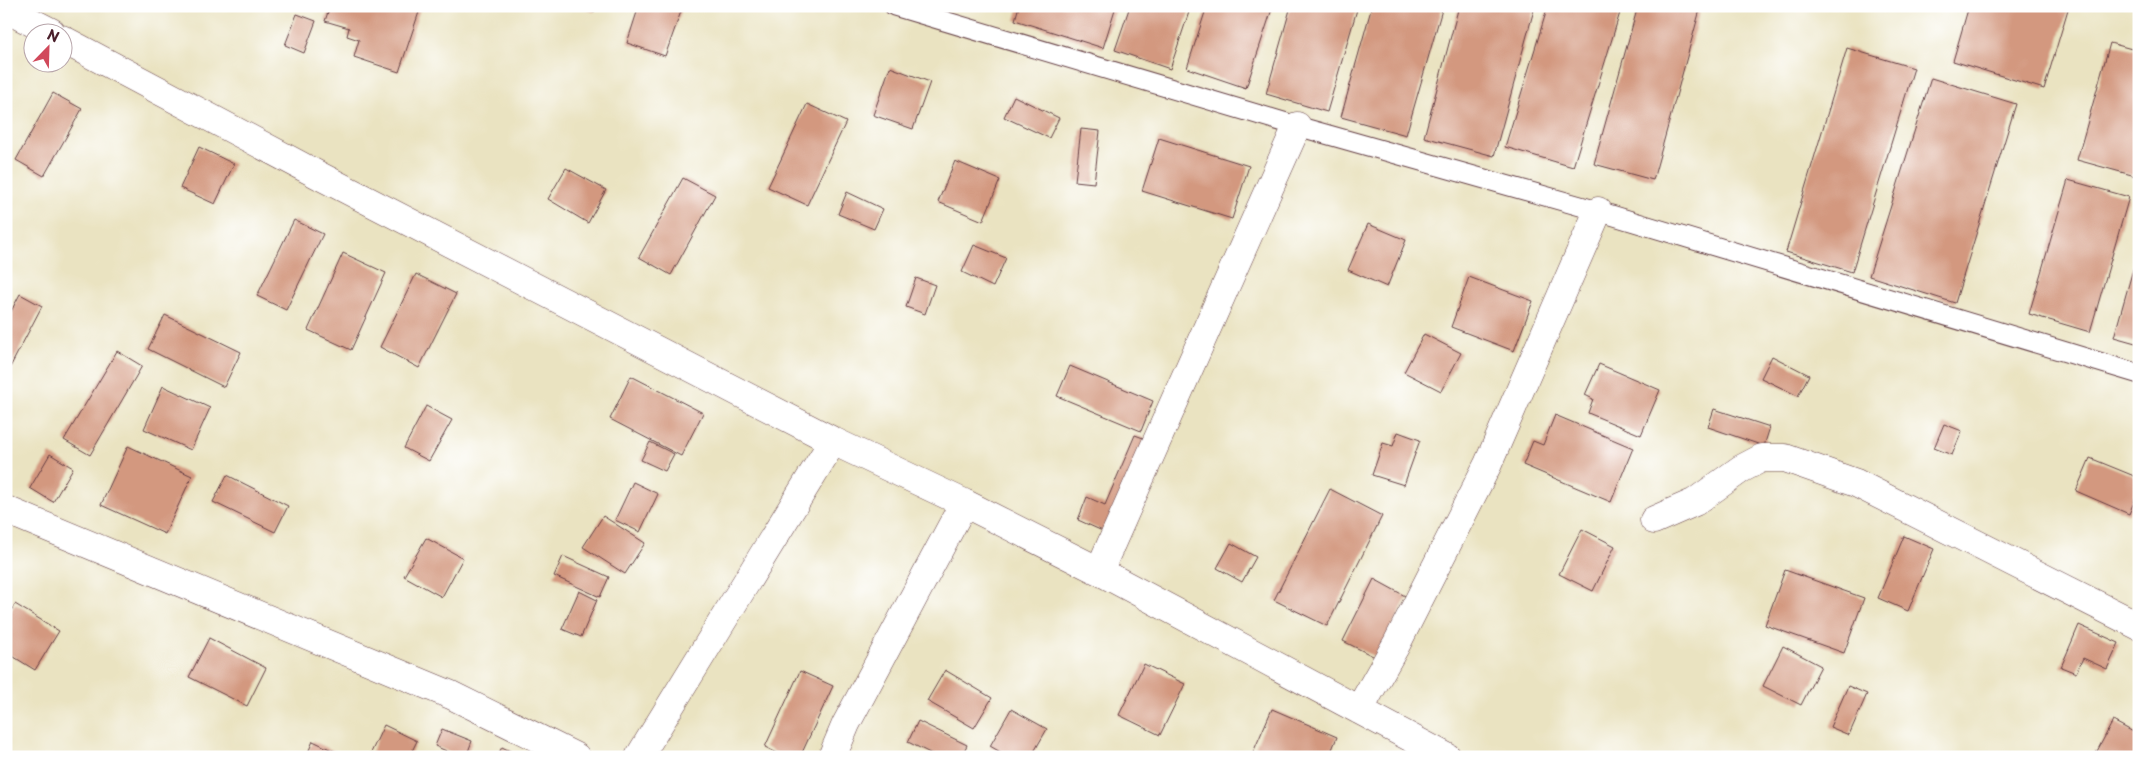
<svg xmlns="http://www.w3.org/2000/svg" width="2145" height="763" font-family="'Playpen Sans',sans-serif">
  <rect width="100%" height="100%" fill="#fff"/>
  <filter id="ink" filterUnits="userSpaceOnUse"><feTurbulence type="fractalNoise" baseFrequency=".02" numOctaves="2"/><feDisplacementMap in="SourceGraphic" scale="10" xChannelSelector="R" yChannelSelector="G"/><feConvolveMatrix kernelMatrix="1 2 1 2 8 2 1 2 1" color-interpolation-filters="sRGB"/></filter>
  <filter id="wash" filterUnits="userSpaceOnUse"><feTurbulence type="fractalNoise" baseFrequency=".0096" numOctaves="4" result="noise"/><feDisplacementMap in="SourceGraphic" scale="20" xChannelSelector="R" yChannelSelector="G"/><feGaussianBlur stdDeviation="1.12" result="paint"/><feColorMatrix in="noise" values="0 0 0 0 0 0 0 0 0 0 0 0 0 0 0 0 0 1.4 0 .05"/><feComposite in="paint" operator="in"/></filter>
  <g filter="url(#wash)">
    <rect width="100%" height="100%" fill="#eae3c1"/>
    <g id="blocks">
      <path fill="#d3987f" d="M330,6H421L399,72L354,57L359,40L347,36L349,28L325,21Z
        M575,6H596L594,12Z
        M639,6H683L665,56L627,43Z
        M1019,6H1116L1103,48L1015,20Z
        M1130,6H1191L1170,69L1115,50Z
        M1207,6H1273L1246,88L1187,68Z
        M1291,6H1358L1327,112L1266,94Z
        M1372,6H1443L1406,135L1341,117Z
        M1459,6H1535L1494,156L1424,137Z
        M1548,6H1622L1573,167L1505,147Z
        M1638,6H1701L1653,180L1594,164Z
        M1969,6H2069L2044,89L1953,61Z
        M297,14L316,21L304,53L285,45Z
        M2110,43L2139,51V177L2077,160Z
        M1847,48L1914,68L1852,272L1786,252Z
        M890,67L930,82L913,129L873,115Z
        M1931,78L2016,104L1955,303L1869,276Z
        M53,93L82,109L44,176L16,160Z
        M1014,96L1059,118L1049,138L1004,117Z
        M807,104L846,122L807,205L768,187Z
        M1081,129L1100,131L1094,183L1075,181Z
        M1159,138L1249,166L1232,219L1142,191Z
        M199,147L234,164L215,204L180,188Z
        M955,161L1000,180L983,221L938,202Z
        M566,168L606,190L588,223L548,199Z
        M683,178L715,195L671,275L639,257Z
        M2068,180L2129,197L2090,332L2029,314Z
        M847,192L883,209L874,229L838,214Z
        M294,220L323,234L286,310L257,296Z
        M1368,224L1406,240L1387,287L1348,270Z
        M974,245L1006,258L993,287L962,272Z
        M2139,248V344L2114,337Z
        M343,253L386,273L351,350L308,330Z
        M416,274L456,294L419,368L380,347Z
        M1469,277L1533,301L1514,351L1451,327Z
        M916,278L935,285L925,314L906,307Z
        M20,294L42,306L6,375V321Z
        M165,315L241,352L224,387L148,349Z
        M1424,334L1461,353L1441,391L1404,372Z
        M117,351L142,366L90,455L64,440Z
        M1772,356L1809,375L1798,396L1761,378Z
        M1599,364L1660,390L1641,435L1588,413L1593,399L1585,395Z
        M1070,366L1153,401L1141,431L1057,396Z
        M631,376L703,413L681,456L610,419Z
        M163,386L210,408L191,450L144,429Z
        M426,406L452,420L429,461L404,448Z
        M1714,409L1770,427L1764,446L1708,427Z
        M1555,415L1633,448L1611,502L1523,465L1533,441L1543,445Z
        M1944,424L1962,431L1952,455L1934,448Z
        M1398,432L1420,440L1404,485L1372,475L1383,443L1393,446Z
        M1135,435L1146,439L1107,533L1078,520L1087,497L1105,505Z
        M650,442L674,454L665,471L641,460Z
        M128,446L192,476L165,534L101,505Z
        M50,454L73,468L53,502L30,488Z
        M2090,458L2139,478V490L2129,514L2076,491Z
        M227,475L288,506L275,532L213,502Z
        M633,482L658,494L640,532L615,520Z
        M1330,489L1382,516L1327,626L1274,600Z
        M603,516L645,543L625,574L583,547Z
        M1582,529L1615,546L1593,591L1559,574Z
        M1904,536L1934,549L1908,611L1878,598Z
        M426,538L463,558L442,597L404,576Z
        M1231,543L1256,557L1242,582L1217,568Z
        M563,556L609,577L600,597L554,576Z
        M1785,570L1864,598L1844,653L1765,625Z
        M1374,579L1407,597L1377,658L1343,641Z
        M579,591L597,600L581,637L562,629Z
        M15,604L59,631L35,670L6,652V619Z
        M2079,625L2119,643L2107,669L2083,658L2076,673L2061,667Z
        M209,638L266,668L247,706L189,677Z
        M1783,646L1821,666L1801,705L1763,686Z
        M1144,664L1185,684L1160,735L1119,715Z
        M945,670L992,698L974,728L927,701Z
        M800,671L833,686L800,757H785L765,747Z
        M1848,686L1867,694L1849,735L1830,727Z
        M1011,709L1047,729L1031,757H1009L990,746Z
        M1272,709L1337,737L1329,757H1251Z
        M918,721L967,745L961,757H938L908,742Z
        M2113,721L2139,735V753L2137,757H2094Z
        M384,725L417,741L409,757H369Z
        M442,729L472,741L466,757H460L435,746Z
        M313,741L336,752L334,757H306Z
        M502,747L522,757H497Z"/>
    </g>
  </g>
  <g filter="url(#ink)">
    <use href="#blocks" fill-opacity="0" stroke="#623c42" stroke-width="1"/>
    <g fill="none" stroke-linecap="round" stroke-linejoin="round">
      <g stroke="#623c42" stroke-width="21">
        <path id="lane" d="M894,6L1297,126L1598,211L2139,374"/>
      </g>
      <g stroke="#623c42" stroke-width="29">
        <path id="street" d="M6,9L51,32
          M62,39L322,177L833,441L964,503L1099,571L1447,757
          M6,510L451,695L576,757
          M1654,520L1695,502L1741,469L1762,458H1785L1856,483L2139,626
          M1099,571L1297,126
          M1359,710L1396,645L1488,464L1598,211
          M639,757L833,441
          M832,757L846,724L964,503"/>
      </g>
      <use href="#lane" stroke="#fff" stroke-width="19"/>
      <use href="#street" stroke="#fff" stroke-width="28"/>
    </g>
  </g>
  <rect width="2145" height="763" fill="none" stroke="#fff" stroke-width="25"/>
  <g transform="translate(48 48) rotate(23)"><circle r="24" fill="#ffffff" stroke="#b7a5aa"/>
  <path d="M0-4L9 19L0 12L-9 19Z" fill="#d1495b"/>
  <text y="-8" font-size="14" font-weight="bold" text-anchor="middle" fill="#4a1f2b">N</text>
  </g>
</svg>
